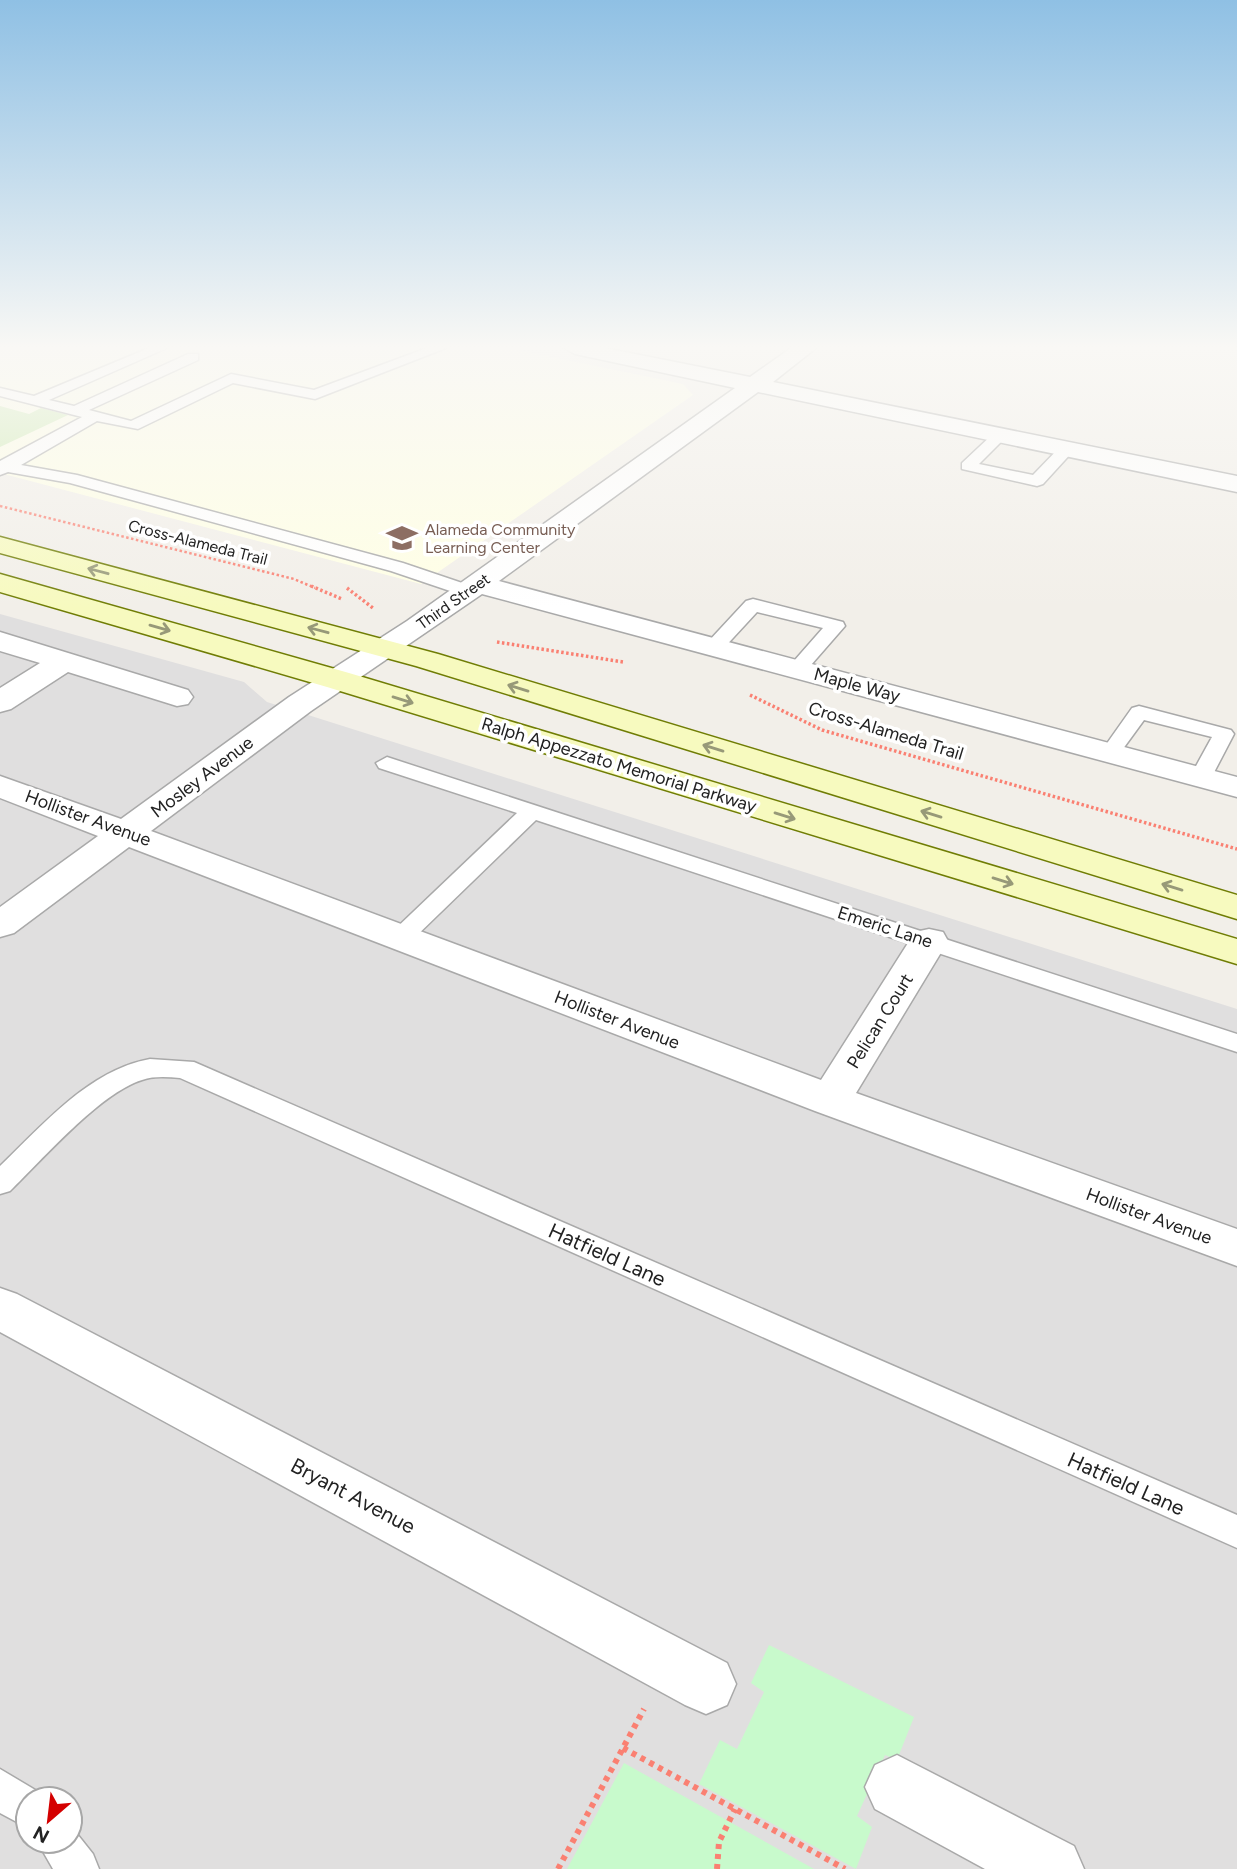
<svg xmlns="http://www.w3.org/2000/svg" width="1237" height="1869" font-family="Figtree,sans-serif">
  <rect width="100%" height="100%" fill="#f2efe9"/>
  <path fill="#e0dfdf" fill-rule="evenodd" d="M0,614L244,682L267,702L1237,1009V1869H0ZM28,1799H70V1841H28Z"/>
  <path fill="#ffffe5" d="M0,348H508L683,384L693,395L421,584L0,473Z"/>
  <path fill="#cdebb0" d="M0,406L29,414L41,408L68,415L0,447Z"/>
  <path fill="#c8facc" d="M769,1645L914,1717L897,1760L885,1755L857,1816L872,1827L856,1869L699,1784L720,1740L737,1749L764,1692L751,1683Z
    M624,1763L814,1869H567Z"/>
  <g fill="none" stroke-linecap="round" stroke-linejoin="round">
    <g stroke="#a9a9a9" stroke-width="3">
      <path id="lane" d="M149,348H167L49,400L74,406L188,354H198V360L89,410L131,421L231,374L314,390L427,348H446L315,399L233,383L138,429L97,421L21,465L77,475L403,563L474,587L477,591L474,595H462L391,571L70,483L8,472L0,475V461L82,417L0,396V388L34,396Z
        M1000,430L1008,435L979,464L1033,475L1061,446H1073L1075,449L1043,484L1037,486L962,469V463L995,432Z
        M753,599L843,622L845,626L804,673L797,675L787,669L823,628L757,612L721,651H707L704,647L707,643L746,601Z
        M1139,706L1231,730L1234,734L1209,782L1201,783L1190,777L1212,737L1144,720L1117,757H1103L1099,753L1103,749L1132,708Z
        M387,757L1237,1034V1052L536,820L409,943H391L388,938L391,933L517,813L379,768L376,763Z
        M150,1059L194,1062L1237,1515V1548L180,1078C167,1077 154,1076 142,1080C100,1093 43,1159 10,1191L0,1194V1166C43,1125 89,1070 150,1059Z
        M0,1769L42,1794L45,1799H28V1828L0,1813Z
        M70,1825L93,1854L99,1869H53L37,1841H70Z"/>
    </g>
    <g stroke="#a9a9a9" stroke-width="3">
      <path id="street" d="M564,348H605L750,377L791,348H816L773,382L1237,476V492L758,392L499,581L1237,777V797L482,594L311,711L151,831L821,1080L915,932L929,929L943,932L948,941L856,1093L1237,1229V1266L815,1111L129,847L14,933L0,937V907L98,836L0,798V776L121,819L289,697L407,621L735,388L575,354Z
        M0,632L188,690L193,697L188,704L177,706L68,672L11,709L0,712V688L40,663L0,651Z
        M0,1288L17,1294L727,1663L736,1684L727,1705L706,1714L685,1705L0,1332Z
        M897,1755L1074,1846L1084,1869H985L875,1809L865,1787L875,1765Z"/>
    </g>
    <g stroke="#707d05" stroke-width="3">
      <path id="secondary" d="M0,537L438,654L1237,895V919L416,666L0,553Z
        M0,574L349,673L1237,939V964L327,687L0,592Z"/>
    </g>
    <path stroke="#fa8072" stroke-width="2.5" stroke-dasharray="2.5 2.5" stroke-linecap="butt" d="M0,506L294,579L315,588"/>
    <path stroke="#fa8072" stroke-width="3.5" stroke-dasharray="2.5 2.5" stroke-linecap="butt" d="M311,586L342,599
      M347,588L373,608
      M497,642L623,662
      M750,695L822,730L1237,849"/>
    <path stroke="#fa8072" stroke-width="6" stroke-dasharray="5 5" stroke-linecap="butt" d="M623,1748L845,1869
      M558,1869L644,1709
      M717,1869L719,1842L735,1809"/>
    <use href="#lane" fill="#fff" fill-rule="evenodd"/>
    <use href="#street" fill="#fff" fill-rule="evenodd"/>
    <use href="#secondary" fill="#f7fabf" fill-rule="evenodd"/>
  </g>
  <defs><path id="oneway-shaft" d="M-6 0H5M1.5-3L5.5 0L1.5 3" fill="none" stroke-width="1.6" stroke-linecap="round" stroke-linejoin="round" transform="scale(1.75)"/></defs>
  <g stroke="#979978">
    <use href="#oneway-shaft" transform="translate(98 571) rotate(-165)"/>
    <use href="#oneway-shaft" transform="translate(160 628) rotate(16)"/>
    <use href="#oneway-shaft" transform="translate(318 630) rotate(-165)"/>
    <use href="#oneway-shaft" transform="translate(518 688) rotate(-163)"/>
    <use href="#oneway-shaft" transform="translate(403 700) rotate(17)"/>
    <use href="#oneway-shaft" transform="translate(713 748) rotate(-163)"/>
    <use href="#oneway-shaft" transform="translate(931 814) rotate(-163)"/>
    <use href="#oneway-shaft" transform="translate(785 816) rotate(17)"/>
    <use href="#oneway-shaft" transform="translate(1003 881) rotate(17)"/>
    <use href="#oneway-shaft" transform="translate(1172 887) rotate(-163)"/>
  </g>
  <linearGradient id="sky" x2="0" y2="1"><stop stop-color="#8fc0e4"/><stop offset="0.57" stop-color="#f9f8f5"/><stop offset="1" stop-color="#f9f8f5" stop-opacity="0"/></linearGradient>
  <rect width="1237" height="609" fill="url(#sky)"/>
  <defs>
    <g id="school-bare" transform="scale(2.415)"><path d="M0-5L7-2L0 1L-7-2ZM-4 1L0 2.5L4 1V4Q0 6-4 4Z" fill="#8d6e63" stroke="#fff" stroke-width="2.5" paint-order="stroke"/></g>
  </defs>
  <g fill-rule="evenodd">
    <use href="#school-bare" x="402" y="538"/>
  </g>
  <g text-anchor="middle" stroke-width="7" stroke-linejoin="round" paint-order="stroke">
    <g font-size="16" fill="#785e54" stroke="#fff" text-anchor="start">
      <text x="425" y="535">Alameda Community<tspan x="425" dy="18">Learning Center</tspan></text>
    </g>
    <g font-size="16" fill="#222" stroke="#fff">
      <text transform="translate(198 542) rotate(14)" y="6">Cross-Alameda Trail</text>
      <text transform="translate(453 601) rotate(-35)" y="6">Third Street</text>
    </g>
    <g font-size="18" fill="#222" stroke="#fff">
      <text transform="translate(857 685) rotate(15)" y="6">Maple Way</text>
      <text transform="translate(886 731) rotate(17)" y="6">Cross-Alameda Trail</text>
      <text transform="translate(619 765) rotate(17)" y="6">Ralph Appezzato Memorial Parkway</text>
      <text transform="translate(202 777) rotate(-37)" y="6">Mosley Avenue</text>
      <text transform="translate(88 818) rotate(20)" y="6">Hollister Avenue</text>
      <text transform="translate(885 927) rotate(18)" y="6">Emeric Lane</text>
      <text transform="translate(617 1020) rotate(21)" y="6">Hollister Avenue</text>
      <text transform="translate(880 1021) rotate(-58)" y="6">Pelican Court</text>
      <text transform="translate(1149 1216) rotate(20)" y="6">Hollister Avenue</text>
    </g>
    <g font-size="21" fill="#222" stroke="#fff">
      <text transform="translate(607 1255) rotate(24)" y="7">Hatfield Lane</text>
      <text transform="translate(1126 1484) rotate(24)" y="7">Hatfield Lane</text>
      <text transform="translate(353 1496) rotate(28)" y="7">Bryant Avenue</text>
    </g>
  </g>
  <g transform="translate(49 1820) rotate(208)"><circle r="33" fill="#ffffff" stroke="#a7a7a7" stroke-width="2"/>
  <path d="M0-5L12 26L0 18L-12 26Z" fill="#d40000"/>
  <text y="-10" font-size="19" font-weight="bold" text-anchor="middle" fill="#222222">N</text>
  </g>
</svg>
